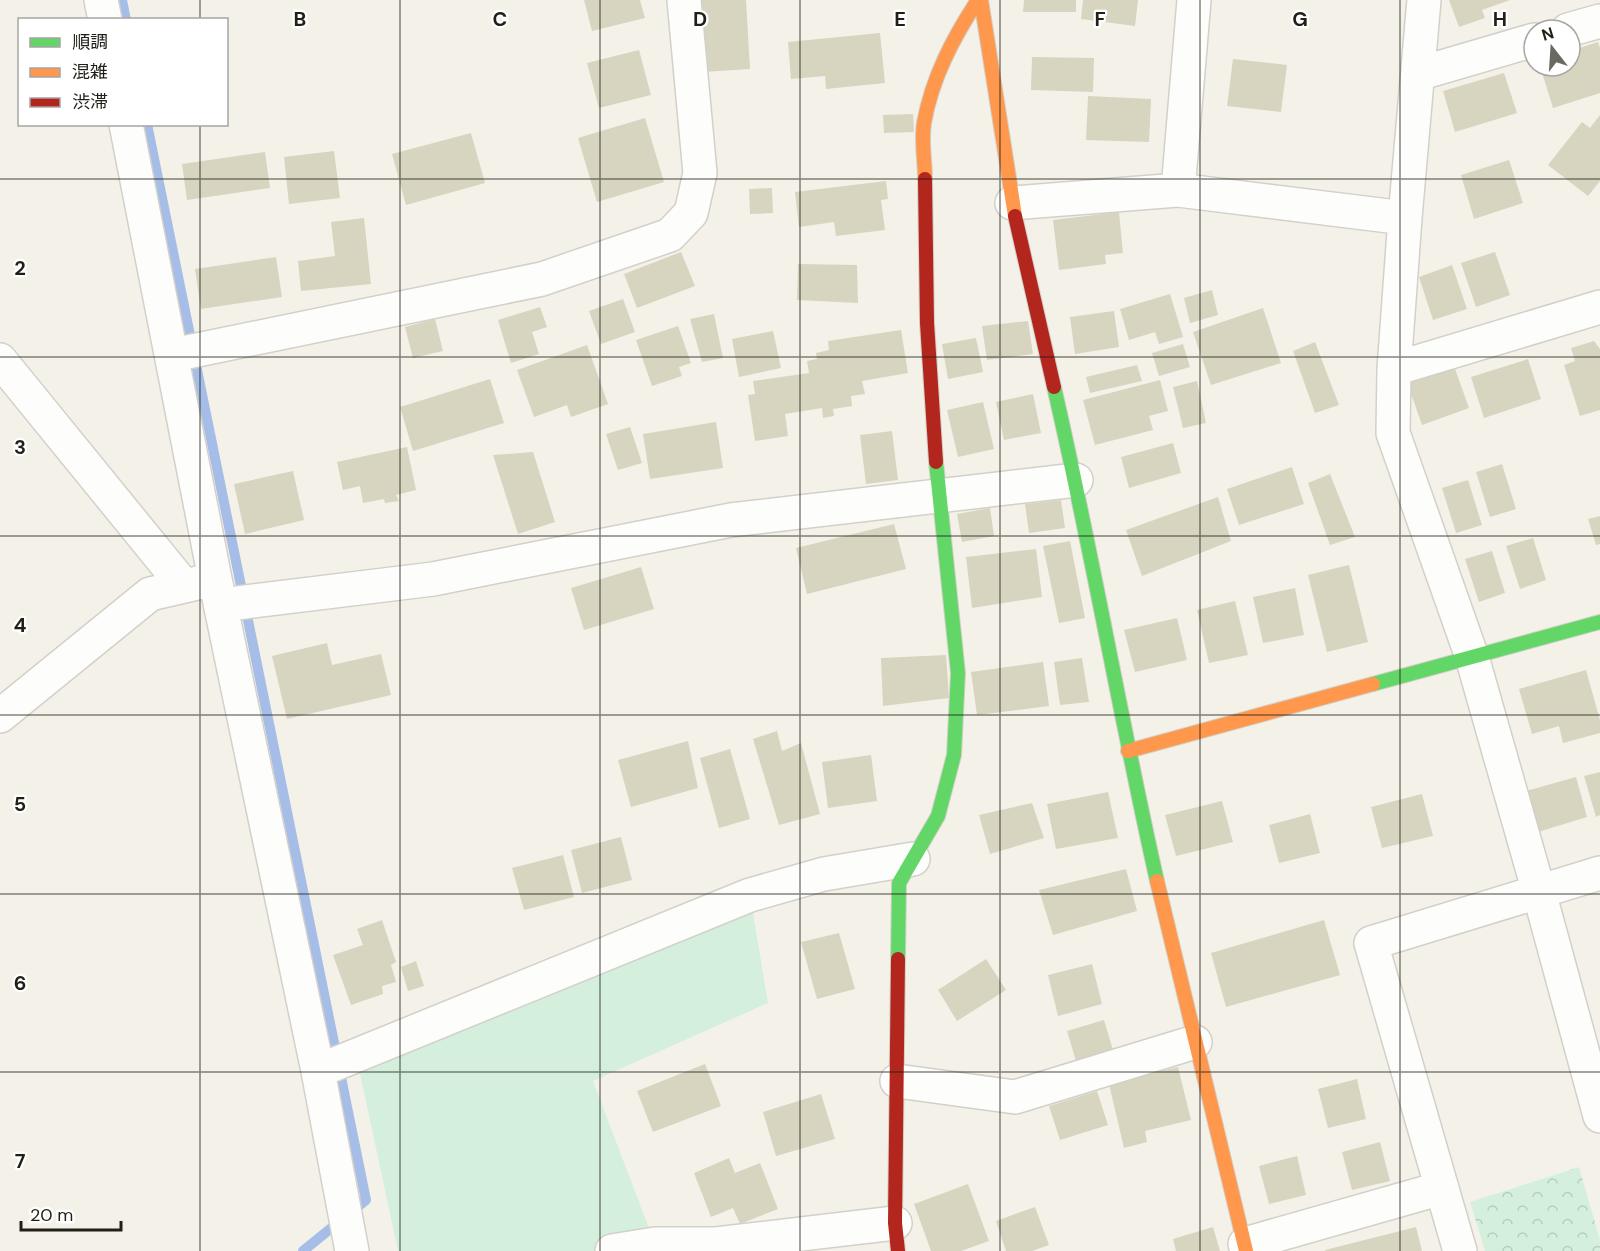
<svg xmlns="http://www.w3.org/2000/svg" width="1600" height="1251" font-family="'DM Sans','Noto Sans JP',sans-serif">
  <defs>
    <pattern id="park-crowns" width="20" height="18" patternUnits="userSpaceOnUse" patternTransform="scale(1.5)"><rect width="20" height="18" fill="#d4f0dd"/><path d="M2 6a3 3 0 1 1 6 0M12 15a3 3 0 1 1 6 0" fill="none" stroke="#b6cdbd"/></pattern>
  </defs>
  <rect width="100%" height="100%" fill="#f4f2e8"/>
  <path fill="#d4f0dd" d="M750,895L768,1003L593,1081L655,1244L612,1251H398L356,1055Z"/>
  <path fill="url(#park-crowns)" d="M1579,1167L1600,1240V1251H1485L1470,1202Z"/>
  <g fill="none" stroke-linecap="round" stroke-linejoin="round">
    <path stroke="#a6bee7" stroke-width="10" d="M122,0L126,20
      M147,124L366,1200L303,1251"/>
  </g>
  <path fill="#d7d4c0" d="M584,0H640L645,18L592,31Z
    M700,0H746L750,69L704,72Z
    M1024,0H1076V12H1023Z
    M1083,0H1138L1135,26L1081,19Z
    M1449,0H1510L1482,10L1485,18L1459,27Z
    M880,33L885,83L826,89L825,76L791,79L788,42Z
    M1598,42L1600,48V93L1553,108L1540,66H1570V51Z
    M639,50L651,95L599,108L587,63Z
    M1032,57L1094,58L1093,92L1031,90Z
    M1233,59L1287,65L1281,112L1227,106Z
    M1504,73L1517,113L1455,132L1443,91Z
    M1088,96L1151,99L1149,142L1086,140Z
    M913,114L914,132L884,133L883,115Z
    M1600,115V181L1588,196L1548,165L1582,122L1590,128Z
    M645,118L664,182L597,202L578,138Z
    M471,133L485,183L406,205L392,154Z
    M334,151L340,198L289,204L284,157Z
    M265,152L270,188L187,200L182,164Z
    M1509,160L1523,203L1474,219L1461,175Z
    M886,181L888,199L881,200L885,230L836,236L834,222L799,227L795,192Z
    M772,188L773,213L750,214L749,189Z
    M1119,212L1123,253L1105,255L1106,264L1059,270L1053,220Z
    M364,218L371,284L301,291L298,261L335,256L331,222Z
    M681,252L695,286L637,308L624,274Z
    M1495,252L1510,295L1476,307L1461,263Z
    M276,257L282,297L201,309L195,269Z
    M798,264L857,265L858,303L797,300Z
    M1452,265L1467,309L1433,320L1419,277Z
    M1212,290L1218,315L1190,323L1184,298Z
    M1170,294L1183,337L1159,344L1155,332L1129,340L1120,309Z
    M623,299L635,332L601,344L589,311Z
    M540,307L547,327L532,332L539,354L511,363L498,320Z
    M1263,308L1281,363L1211,385L1193,332Z
    M1114,311L1119,347L1075,354L1070,317Z
    M714,314L723,358L702,362L690,319Z
    M435,319L443,351L413,358L405,327Z
    M1028,321L1033,354L987,360L982,326Z
    M678,326L691,363L679,367L682,376L652,386L636,340Z
    M901,330L908,373L862,381L865,394L851,396L852,406L833,409L834,416L823,418L822,408L785,414L788,436L755,441L748,395L755,394L753,381L809,373L807,361L817,359L816,353L829,350L828,341Z
    M773,331L781,368L739,377L732,339Z
    M976,338L983,372L948,379L942,344Z
    M1594,341L1600,349V410L1580,416L1564,365L1575,361L1571,348Z
    M1315,342L1339,405L1315,413L1293,351Z
    M1183,344L1190,367L1159,376L1152,353Z
    M587,345L608,404L571,417L567,405L534,417L517,370Z
    M1528,359L1541,399L1484,418L1471,377Z
    M1137,365L1142,381L1090,393L1086,377Z
    M1454,366L1469,408L1422,425L1407,382Z
    M490,379L504,423L413,451L400,407Z
    M1160,380L1168,411L1149,416L1153,430L1095,445L1083,400Z
    M1197,381L1206,423L1183,428L1173,387Z
    M1033,394L1041,433L1004,440L996,402Z
    M983,402L994,449L958,457L947,410Z
    M716,422L723,468L650,479L643,434Z
    M630,427L642,463L618,470L606,434Z
    M892,431L898,480L866,484L860,435Z
    M1173,443L1181,473L1129,488L1121,457Z
    M407,447L416,490L396,495L399,501L385,503L384,499L363,503L360,486L343,490L337,462Z
    M533,452L555,522L518,534L493,455Z
    M1502,464L1516,509L1490,517L1476,472Z
    M1292,467L1304,504L1239,525L1227,489Z
    M293,471L304,520L245,534L234,484Z
    M1330,474L1355,537L1330,545L1308,483Z
    M1468,480L1482,525L1456,533L1442,488Z
    M1218,497L1231,541L1142,576L1126,530Z
    M1061,500L1065,528L1029,533L1025,504Z
    M990,508L994,536L962,542L957,514Z
    M1600,516V544L1596,545L1588,519Z
    M894,524L906,569L807,594L796,548Z
    M1533,538L1546,580L1520,589L1506,546Z
    M1070,541L1085,618L1059,623L1043,546Z
    M1036,549L1042,597L972,608L966,557Z
    M1492,551L1505,593L1479,602L1465,559Z
    M1349,565L1368,642L1327,652L1308,575Z
    M641,567L654,609L584,630L571,588Z
    M1295,588L1304,635L1263,643L1253,597Z
    M1235,601L1248,655L1209,663L1197,610Z
    M1177,618L1187,660L1135,672L1124,630Z
    M327,643L332,665L381,654L391,695L287,719L272,656Z
    M946,655L949,698L883,706L881,658Z
    M1082,658L1089,702L1060,705L1054,662Z
    M1043,662L1049,706L977,715L971,672Z
    M1586,670L1600,720V733L1563,743L1559,726L1532,734L1519,689Z
    M777,731L782,751L801,743L820,814L779,825L753,739Z
    M688,741L698,788L631,807L618,760Z
    M730,749L750,819L719,828L700,758Z
    M871,755L877,801L828,808L822,762Z
    M1600,772V815L1596,817L1584,776Z
    M1576,777L1587,817L1538,832L1526,791Z
    M1108,792L1118,838L1056,849L1047,804Z
    M1422,794L1433,836L1382,848L1371,807Z
    M1222,801L1233,842L1176,856L1165,815Z
    M1032,803L1044,838L990,854L979,815Z
    M1310,814L1320,853L1279,863L1269,825Z
    M621,837L632,880L582,893L571,850Z
    M563,855L574,897L524,910L512,868Z
    M1126,869L1137,911L1053,935L1039,890Z
    M382,920L396,962L391,965L396,982L382,986L383,994L351,1005L333,955L363,945L357,929Z
    M1324,920L1340,975L1226,1007L1211,953Z
    M839,933L855,989L817,999L801,942Z
    M986,959L1006,990L957,1021L938,990Z
    M416,961L424,986L408,991L401,967Z
    M1092,964L1102,1004L1058,1016L1048,975Z
    M1104,1020L1113,1050L1076,1061L1067,1031Z
    M705,1064L721,1106L653,1132L637,1091Z
    M1178,1067L1191,1120L1145,1131L1147,1142L1124,1148L1109,1084Z
    M1357,1079L1366,1119L1328,1128L1318,1089Z
    M1097,1091L1108,1125L1060,1140L1049,1106Z
    M821,1094L835,1139L776,1156L763,1112Z
    M1380,1142L1390,1181L1352,1190L1342,1152Z
    M1297,1156L1306,1195L1269,1204L1259,1166Z
    M729,1158L735,1173L760,1163L778,1209L740,1224L733,1208L711,1217L694,1173Z
    M968,1184L989,1241L961,1251H931L914,1204Z
    M1035,1207L1049,1245L1032,1251H1006L996,1221Z
    M1213,1227L1220,1251H1176L1173,1239Z
    M1416,1227L1422,1251H1325V1250Z"/>
  <g fill="none" stroke-linecap="round" stroke-linejoin="round">
    <g stroke="#d2d0c9" stroke-width="36">
      <path id="street" d="M101,0L105,20
        M1424,0L1405,218L1394,369L1393,433L1472,657L1539,892L1600,1116
        M1568,30L1600,21
        M1418,74L1534,40
        M126,124L215,579L318,1071L352,1251
        M1178,190L1194,0
        M1012,203L1178,190L1405,218
        M173,355L542,279L670,235L691,213L700,173L684,0
        M0,360L184,586
        M1394,369L1600,307
        M221,605L433,579L731,520L1076,480
        M0,716L150,594L202,582
        M318,1071L750,895L824,874L913,859
        M897,1081L1015,1097L1195,1042
        M1245,1244L1442,1188
        M612,1251L655,1244H716L895,1223
        M1460,1251L1371,943L1600,873"/>
    </g>
    <g stroke="#d2d0c9" stroke-width="16">
      <path id="fast" d="M1054,387C1092,551 1120,717 1157,881
        M1373,684L1600,622
        M898,959L899,883L938,816L954,755L958,673L936,462"/>
    </g>
    <g stroke="#d2d0c9" stroke-width="16">
      <path id="slow" d="M981,0L1015,216
        M925,179C925,161 921,141 924,123C932,78 953,38 978,0
        M1128,751L1373,684
        M1157,881L1246,1251"/>
    </g>
    <g stroke="#d2d0c9" stroke-width="16">
      <path id="jam" d="M925,179L927,323L936,462
        M1015,216L1054,387
        M898,1251L895,1223L898,959"/>
    </g>
    <use href="#street" stroke="#fdfdfc" stroke-width="33"/>
    <use href="#fast" stroke="#63d668" stroke-width="14"/>
    <use href="#slow" stroke="#ff974d" stroke-width="14"/>
    <use href="#jam" stroke="#b3261e" stroke-width="14"/>
  </g>
  <path fill="none" stroke="#201f18" stroke-width="1.5" stroke-opacity="0.55" d="M200,0V20M400,0V1251M600,0V1251M800,0V1251M1000,0V1251M1200,0V1251M1400,0V1251M200,124V1251M0,179H1600M0,357H1600M0,536H1600M0,715H1600M0,894H1600M0,1072H1600"/>
  <g font-size="20" text-anchor="middle" font-weight="bold" fill="#201f18" stroke="#fff" stroke-width="4.5" stroke-linejoin="round" paint-order="stroke">
    <text x="300" y="26">B</text>
    <text x="500" y="26">C</text>
    <text x="700" y="26">D</text>
    <text x="900" y="26">E</text>
    <text x="1100" y="26">F</text>
    <text x="1300" y="26">G</text>
    <text x="1500" y="26">H</text>
    <text x="20" y="275">2</text>
    <text x="20" y="454">3</text>
    <text x="20" y="632">4</text>
    <text x="20" y="811">5</text>
    <text x="20" y="990">6</text>
    <text x="20" y="1168">7</text>
  </g>
  <rect x="18" y="18" width="210" height="108" fill="#ffffff" stroke="#a6a5a3" stroke-width="1.5"/>
  <rect x="30" y="38" width="30" height="9" fill="#63d668" stroke="#a6a5a3" stroke-width="1.5"/>
  <text x="72" y="48" font-size="18" fill="#201f18">順調</text>
  <rect x="30" y="68" width="30" height="9" fill="#ff974d" stroke="#a6a5a3" stroke-width="1.5"/>
  <text x="72" y="78" font-size="18" fill="#201f18">混雑</text>
  <rect x="30" y="98" width="30" height="9" fill="#b3261e" stroke="#a6a5a3" stroke-width="1.5"/>
  <text x="72" y="108" font-size="18" fill="#201f18">渋滞</text>
  <g transform="translate(1552 48) rotate(343)"><circle r="28" fill="#ffffff" stroke="#a6a5a3" stroke-width="1.5"/>
  <path d="M0-4.5L10 22L0 15L-10 22Z" fill="#6a6961"/>
  <text y="-9" font-size="16" font-weight="bold" text-anchor="middle" fill="#201f18">N</text>
  </g>
  <path d="M21 1221v9h100v-9" fill="none" stroke="#201f18" stroke-width="3"/>
  <text x="30" y="1221" font-size="18" fill="#201f18" stroke="#ffffff" stroke-width="4.5" paint-order="stroke">20 m</text>
</svg>
